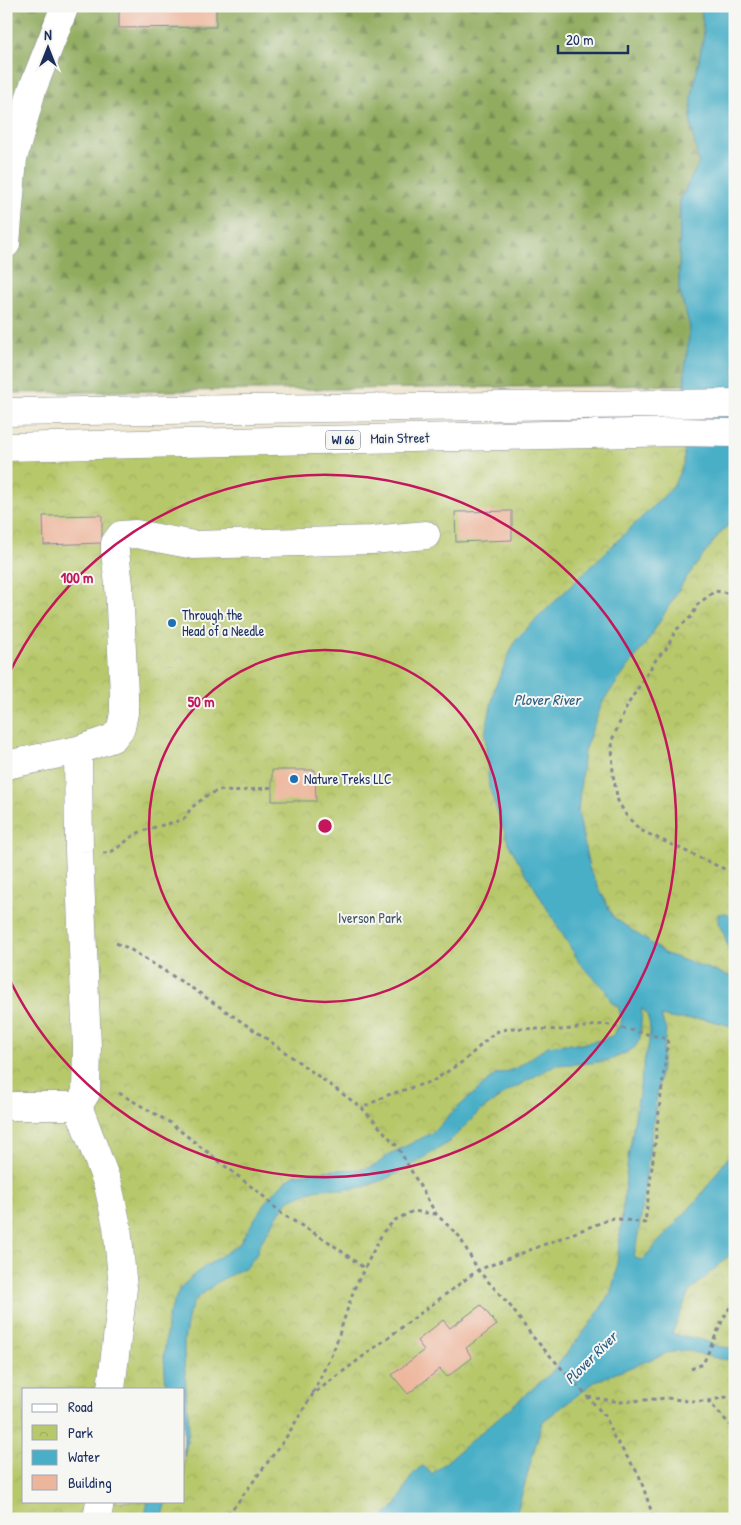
<svg xmlns="http://www.w3.org/2000/svg" width="741" height="1525" font-family="'Patrick Hand',sans-serif">
  <defs>
    <pattern id="forest-firs" width="22" height="20" patternUnits="userSpaceOnUse" patternTransform="scale(1.25)"><rect width="22" height="20" fill="#91ac5f"/><path d="M5 1l3.5 6h-7zM16 11l3.5 6h-7z" fill="#768c52"/></pattern>
    <pattern id="park-crowns" width="20" height="18" patternUnits="userSpaceOnUse" patternTransform="scale(1.25)"><rect width="20" height="18" fill="#b7c86b"/><path d="M2 6a3 3 0 1 1 6 0M12 15a3 3 0 1 1 6 0" fill="none" stroke="#9dac5f"/></pattern>
  </defs>
  <rect width="100%" height="100%" fill="#f6f6f2"/>
  <filter id="ink" filterUnits="userSpaceOnUse"><feTurbulence type="fractalNoise" baseFrequency=".02" numOctaves="2"/><feDisplacementMap in="SourceGraphic" scale="10" xChannelSelector="R" yChannelSelector="G"/><feConvolveMatrix kernelMatrix="1 2 1 2 8 2 1 2 1" color-interpolation-filters="sRGB"/></filter>
  <filter id="wash" filterUnits="userSpaceOnUse"><feTurbulence type="fractalNoise" baseFrequency=".0096" numOctaves="4" result="noise"/><feDisplacementMap in="SourceGraphic" scale="20" xChannelSelector="R" yChannelSelector="G"/><feGaussianBlur stdDeviation="1.12" result="paint"/><feColorMatrix in="noise" values="0 0 0 0 0 0 0 0 0 0 0 0 0 0 0 0 0 1.4 0 .05"/><feComposite in="paint" operator="in"/></filter>
  <g filter="url(#wash)">
    <rect width="100%" height="100%" fill="#eee5cb"/>
    <path fill="url(#forest-firs)" stroke="#566e5e" d="M6,6H701L704,35L692,95L691,124L699,163L680,200L679,289L690,327L684,385L6,393Z"/>
    <path fill="url(#park-crowns)" stroke="#697c64" fill-rule="evenodd" d="M735,433V1519H6V447ZM24,1389H184V1501H24Z"/>
    <path fill="#48afc7" stroke="#326f92" d="M701,6H735V519L721,532L684,581L649,639L603,701L584,751L578,811L589,868L613,917L666,954L735,978V1027L705,1019H675L661,1016L666,1031L649,1152L641,1217L634,1258L642,1260L697,1200L735,1148V1247L731,1254L689,1292L672,1334L703,1340L720,1347L735,1348V1360L719,1359L685,1350L667,1353L596,1381L542,1422L515,1519H381C386,1514 392,1510 396,1505C406,1492 408,1473 423,1466L432,1474L551,1373L593,1320L611,1292L616,1273L628,1158L645,1057C650,1042 654,1020 642,1008L640,1039L635,1047L628,1052L610,1060L591,1063L555,1065L507,1092L479,1112L448,1143L404,1170L381,1181L362,1187L343,1190L331,1188L314,1190L289,1200L279,1213L260,1244L256,1255L248,1266L217,1282L194,1301L189,1314L184,1341V1358L189,1430L184,1457V1389H166L164,1356L168,1316L180,1288L196,1273L239,1244L266,1201L285,1181L296,1174L335,1170L364,1169L376,1165L388,1155L430,1134L440,1126L449,1115L495,1075L517,1068L548,1046L563,1044H581L601,1040L614,1035L622,1020L618,1006L612,1003L604,988L581,965L509,845L489,787L485,734L495,687L516,639L673,487L684,462L685,370L690,327L679,289L680,200L699,163L691,124L692,95L704,35Z
      M725,913L735,919V958L729,951L724,934L718,923V914Z
      M148,1501H167L162,1519H144Z"/>
    <g id="blocks">
      <path fill="#edb69c" d="M119,6H216V27L119,28Z
        M512,511V540L456,542L455,512Z
        M102,515V543L44,545L43,516Z
        M272,770H315L316,801H272Z
        M481,1305L497,1325L466,1348L472,1358L447,1377L440,1369L408,1394L392,1375L424,1350L417,1341L443,1320L450,1328Z"/>
    </g>
  </g>
  <g filter="url(#ink)">
    <use href="#blocks" fill-opacity="0" stroke="#848a94" stroke-width="1"/>
    <g fill="none" stroke-linecap="round" stroke-linejoin="round">
      <g stroke="#848a94" stroke-width="29">
        <path id="minor" d="M6,244L13,159L32,90L65,6
          M6,765L78,750L113,738L121,728L124,713V695L119,585L115,552V543L121,535L136,534L194,545L372,540L426,535
          M6,1106H78L108,1185L117,1226L123,1288L111,1389
          M78,1106L86,1093L87,1047L79,852L78,750
          M97,1519L100,1501"/>
      </g>
      <g stroke="#848a94" stroke-width="29">
        <path id="major" d="M6,412L735,403
          M6,447L679,432L735,433"/>
      </g>
      <path stroke="#848a94" stroke-width="3" stroke-dasharray="4 4" stroke-linecap="butt" d="M735,596L727,593L715,591L698,604L692,616L676,630L666,649L657,658L628,704L612,740L613,775L618,801L626,815L640,830L735,874
        M103,853C117,853 126,839 138,833C152,827 169,824 184,819L191,808L206,796L219,790L234,792L272,787
        M116,943L128,948L198,992L267,1039L362,1108L397,1146L436,1214L459,1236L478,1270L511,1307L532,1336L606,1417L612,1434L639,1475L654,1519
        M119,1093L169,1122L262,1195L282,1214L329,1242L364,1268
        M691,1369L703,1364L723,1319L735,1299
        M313,1393L335,1347L354,1289L383,1232L395,1220L413,1211L436,1214
        M588,1397L620,1402L667,1398L688,1401H708L735,1430
        M708,1401L735,1395
        M221,1519L235,1506L285,1439L313,1394L478,1270L613,1218L645,1223L668,1039L605,1024L564,1030L511,1028L495,1032L465,1060L433,1081L388,1095L362,1108"/>
      <use href="#minor" stroke="#fff" stroke-width="28"/>
      <use href="#major" stroke="#fff" stroke-width="28"/>
    </g>
  </g>
  <g fill="none" stroke="#c2185b" stroke-width="2.5">
    <circle cx="325" cy="826" r="176"/>
    <path d="M7 678A351 351 0 1 1 7 974"/>
  </g>
  <g fill="#1f6fb2" stroke="#f6f6f2" stroke-width="2">
    <circle cx="172" cy="623" r="5"/>
    <circle cx="294" cy="779" r="5"/>
  </g>
  <g text-anchor="middle" stroke-width="4" stroke-linejoin="round" paint-order="stroke">
    <rect fill="#f6f6f2" stroke="#5d6b8a" stroke-width="1" x="325.5" y="430.5" width="35" height="19" rx="4"/>
    <g font-size="12" font-weight="bold" fill="#1b2f5e">
      <text x="343" y="444">WI 66</text>
    </g>
    <g font-size="14" fill="#1b2f5e" stroke="#f6f6f2">
      <text transform="translate(400 438) rotate(-1)" y="5">Main Street</text>
    </g>
    <g font-size="14" fill="#1b2f5e" stroke="#f6f6f2" text-anchor="start">
      <text x="182" y="620">Through the<tspan x="182" dy="16">Head of a Needle</tspan></text>
      <text x="304" y="784">Nature Treks LLC</text>
    </g>
    <g font-size="14" fill="#425561" stroke="#f6f6f2">
      <text x="370" y="923">Iverson Park</text>
    </g>
    <g font-size="15" font-style="italic" fill="#2b5c83" stroke="#f6f6f2">
      <text x="547" y="705">Plover River</text>
      <text transform="translate(591 1358) rotate(-45)" y="5">Plover River</text>
    </g>
  </g>
  <circle cx="325" cy="826" r="8" fill="#c2185b" stroke="#f6f6f2" stroke-width="2.5"/>
  <g font-size="15" text-anchor="middle" font-weight="bold" fill="#c2185b" stroke="#f6f6f2" stroke-width="4" stroke-linejoin="round" paint-order="stroke">
    <text x="77" y="583">100 m</text>
    <text x="201" y="707">50 m</text>
  </g>
  <rect width="741" height="1525" fill="none" stroke="#f6f6f2" stroke-width="25"/>
  <rect x="22" y="1388" width="162" height="115" fill="#f6f6f2" stroke="#9ea6b7"/>
  <rect x="32" y="1404" width="25" height="8" fill="#ffffff" stroke="#9ea6b7"/>
  <text x="68" y="1412" font-size="15" fill="#1b2f5e">Road</text>
  <rect x="32" y="1425" width="25" height="15" fill="url(#park-crowns)" stroke="#9ea6b7"/>
  <text x="68" y="1438" font-size="15" fill="#1b2f5e">Park</text>
  <rect x="32" y="1450" width="25" height="15" fill="#48afc7" stroke="#9ea6b7"/>
  <text x="68" y="1462" font-size="15" fill="#1b2f5e">Water</text>
  <rect x="32" y="1475" width="25" height="15" fill="#edb69c" stroke="#9ea6b7"/>
  <text x="68" y="1488" font-size="15" fill="#1b2f5e">Building</text>
  <g transform="translate(48 48)" stroke="#f6f6f2" stroke-width="4" paint-order="stroke">
  <path d="M0-4L9 19L0 12L-9 19Z" fill="#1b2f5e"/>
  <text y="-8" font-size="14" font-weight="bold" text-anchor="middle" fill="#1b2f5e">N</text>
  </g>
  <path d="M558 45v8h70v-8" fill="none" stroke="#1b2f5e" stroke-width="2.5"/>
  <text x="566" y="45" font-size="15" fill="#1b2f5e" stroke="#f6f6f2" stroke-width="4" paint-order="stroke">20 m</text>
</svg>
